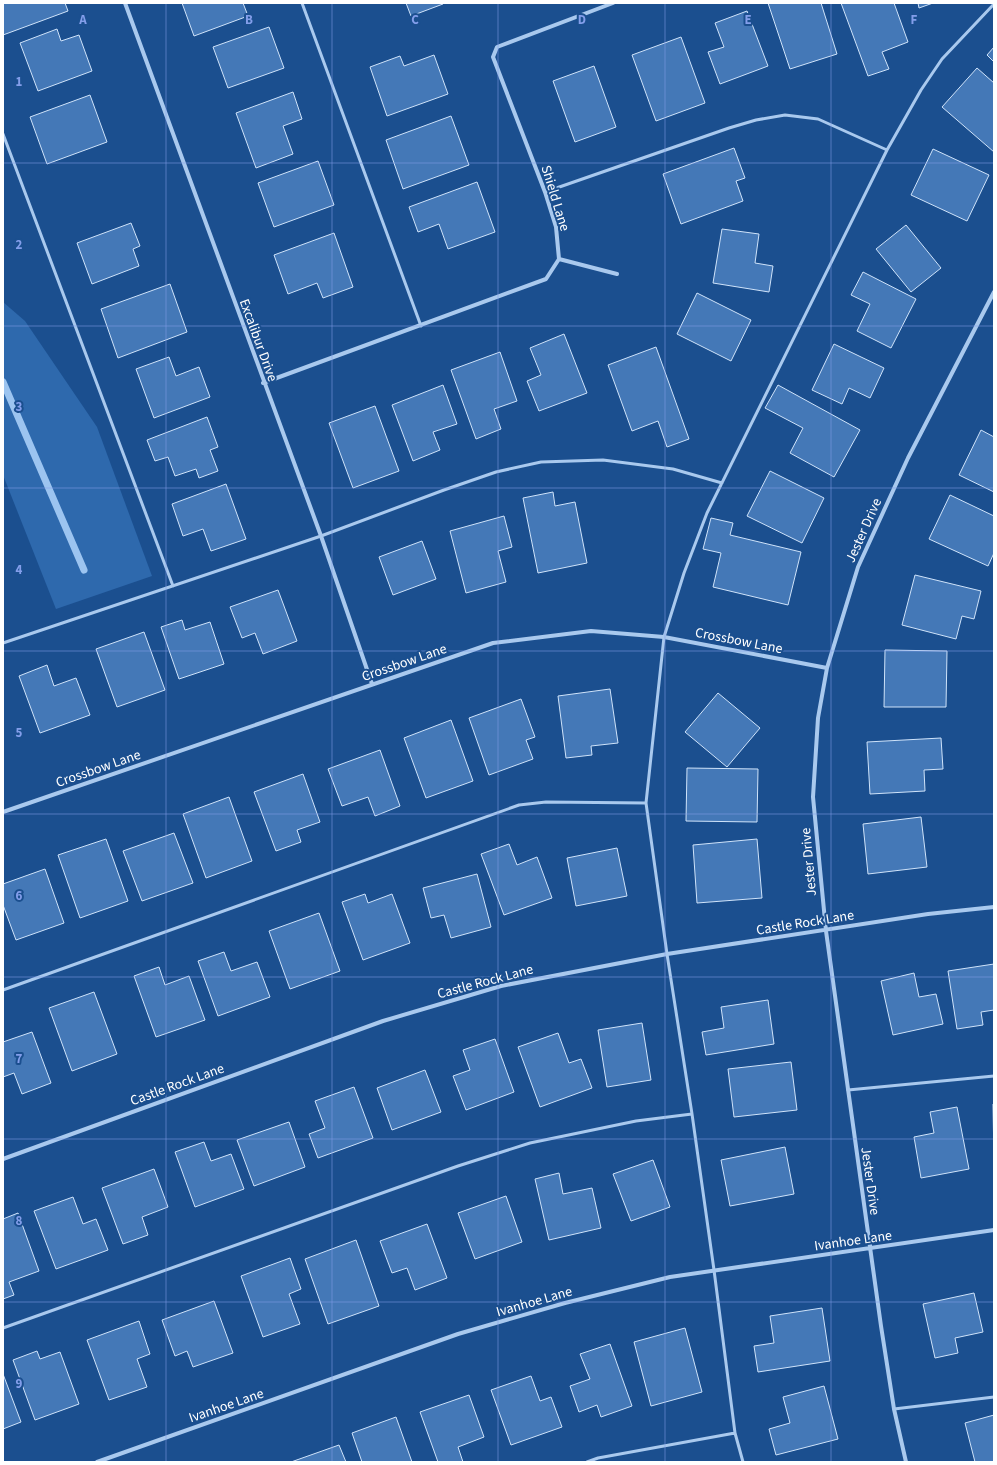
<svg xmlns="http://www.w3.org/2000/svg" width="997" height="1465" font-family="'Source Sans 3',sans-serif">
  <rect width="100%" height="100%" fill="#1b4f8f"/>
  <path fill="#2e69ad" d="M3,302L25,321L97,427L152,576L56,609L3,475Z"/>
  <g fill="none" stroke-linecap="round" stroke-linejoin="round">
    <path stroke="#9cc4f0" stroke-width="7" d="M3,382L84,570"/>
  </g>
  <path fill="#4478b7" stroke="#cfe3fa" d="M3,3H65L68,11L3,35Z
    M182,3H243L248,16L194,36Z
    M406,3H442L443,4L411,16Z
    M768,3H821L837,54L790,69Z
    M841,3H894L908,42L882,52L889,69L868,76Z
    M918,3H933L919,8Z
    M747,11L768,66L720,84L708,52L724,47L715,23Z
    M269,27L284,68L228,88L213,47Z
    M57,29L61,41L79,35L92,71L38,91L20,43Z
    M681,37L705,103L656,121L632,55Z
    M994,47V62L987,55Z
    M434,55L448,94L387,116L370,67L400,56L404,66Z
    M594,66L616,127L575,142L553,81Z
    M977,68L994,83V152L942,107Z
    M293,92L302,119L283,126L293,154L256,168L236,113Z
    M90,95L107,142L47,164L30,117Z
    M451,116L469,165L403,189L386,140Z
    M734,148L745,178L736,181L743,201L681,224L663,174Z
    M933,149L989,175L967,221L911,195Z
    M318,161L334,205L274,227L258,183Z
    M477,182L495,232L448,249L439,224L418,232L409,207Z
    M131,223L140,246L133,249L139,266L92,284L77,243Z
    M906,225L941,268L911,292L876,249Z
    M722,229L759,234L755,263L773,266L769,292L713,283Z
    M334,233L353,287L323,298L317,283L288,294L274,255Z
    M863,272L916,299L891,348L857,331L870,304L851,295Z
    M170,284L187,332L118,358L101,309Z
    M697,293L751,320L731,361L677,334Z
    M564,334L587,393L539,411L527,381L541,375L530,348Z
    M834,344L884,368L870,398L849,388L842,404L812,390Z
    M656,347L689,439L667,447L658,421L632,431L608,365Z
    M500,352L517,401L494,409L501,429L476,439L451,370Z
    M169,357L176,376L199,367L210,397L154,418L136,369Z
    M443,385L457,424L433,432L440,450L413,461L392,405Z
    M778,385L860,430L834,477L790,453L803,428L765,408Z
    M375,406L399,471L353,488L329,423Z
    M207,417L218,447L210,450L218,471L199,478L196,469L175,476L168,457L155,461L147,440Z
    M981,430L994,437V492L959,475Z
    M770,471L824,498L802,543L747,516Z
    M226,484L246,539L211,551L203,529L183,536L172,504Z
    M553,492L555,506L575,502L587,563L538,573L523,498Z
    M950,495L994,516V553L988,566L929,539Z
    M504,516L512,547L498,551L506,582L466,593L450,531Z
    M711,518L733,523L730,535L801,552L788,605L713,587L721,553L703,549Z
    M422,541L436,579L393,595L379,557Z
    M915,575L981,591L974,619L962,616L956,639L902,625Z
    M278,590L297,641L263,654L255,633L242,638L230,607Z
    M182,620L185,630L210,622L224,664L179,679L161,627Z
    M144,632L165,690L117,707L96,649Z
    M885,650L947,651L946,707H884Z
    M47,665L54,686L76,678L90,715L40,733L19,676Z
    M610,689L618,743L591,746L592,755L566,758L558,696Z
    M718,693L760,728L727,767L685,732Z
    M521,699L535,737L526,740L533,759L489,775L469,718Z
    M451,720L473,781L426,798L404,738Z
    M941,738L943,769L924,770L925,791L870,794L867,742Z
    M380,750L400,806L375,816L368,797L342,806L328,769Z
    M687,768L758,769L757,822L686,821Z
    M303,774L320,822L297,830L301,842L276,851L254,792Z
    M229,797L252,861L206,878L183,814Z
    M921,817L927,867L868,874L863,824Z
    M174,833L193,883L142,901L123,851Z
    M106,839L128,901L80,918L58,855Z
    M757,839L762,898L697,903L693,845Z
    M509,844L517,865L537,857L552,898L504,915L481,854Z
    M617,848L627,896L576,906L567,858Z
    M45,869L64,923L16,940L3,905V884Z
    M477,874L491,927L451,938L444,915L431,918L423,888Z
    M365,894L368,903L392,894L410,943L363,960L342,902Z
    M319,913L340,971L290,989L269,931Z
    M224,952L231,971L257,962L270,997L218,1016L198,961Z
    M994,964V1010L981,1012L983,1025L957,1029L948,971Z
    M159,967L165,985L189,976L205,1020L156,1037L134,976Z
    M914,973L919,997L936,994L943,1024L893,1035L881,981Z
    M94,992L117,1054L72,1071L49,1008Z
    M768,1000L774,1044L706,1055L702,1032L724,1028L721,1007Z
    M642,1023L651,1080L607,1087L598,1030Z
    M32,1032L51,1083L22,1094L14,1073L3,1077V1042Z
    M558,1033L569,1063L581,1059L592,1088L540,1107L518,1047Z
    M495,1039L514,1092L466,1110L453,1076L470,1070L463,1050Z
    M791,1062L797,1110L734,1117L728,1069Z
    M425,1070L441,1112L392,1130L377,1088Z
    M354,1087L373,1138L318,1158L309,1134L325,1128L315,1101Z
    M993,1104H994V1163Z
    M957,1107L969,1169L921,1178L914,1137L934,1133L930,1112Z
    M289,1122L305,1167L254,1186L237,1140Z
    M204,1142L211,1161L231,1154L244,1189L195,1207L175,1152Z
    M785,1147L794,1194L730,1206L721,1160Z
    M653,1160L670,1207L631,1221L613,1174Z
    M154,1169L168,1207L142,1217L148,1235L123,1244L102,1188Z
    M559,1173L563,1194L592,1188L601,1228L549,1240L535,1179Z
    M506,1196L522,1242L475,1259L458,1213Z
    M73,1197L83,1224L96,1219L108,1250L56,1269L34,1211Z
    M18,1213L39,1271L9,1282L14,1295L3,1299V1219Z
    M427,1224L447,1278L415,1290L407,1268L392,1273L380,1241Z
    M356,1240L379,1306L328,1324L305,1259Z
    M290,1258L301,1289L289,1294L300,1324L263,1337L241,1276Z
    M974,1293L983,1332L955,1338L958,1353L935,1358L923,1304Z
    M214,1301L233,1353L193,1367L187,1351L175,1356L162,1320Z
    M822,1308L830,1361L758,1372L754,1346L774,1343L770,1316Z
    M139,1321L150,1354L137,1359L147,1387L109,1400L87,1340Z
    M685,1328L702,1392L651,1406L634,1342Z
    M610,1344L632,1406L601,1417L597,1405L579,1412L570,1386L590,1379L580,1354Z
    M37,1351L40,1359L60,1352L79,1404L35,1420L13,1360Z
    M3,1374L21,1422L3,1429Z
    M531,1376L540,1401L551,1397L562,1427L511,1445L491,1390Z
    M824,1386L838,1439L776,1455L769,1429L790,1423L783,1397Z
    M469,1395L484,1437L458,1447L463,1462H438L420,1412Z
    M994,1415V1462H975L965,1423Z
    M396,1417L412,1462H362L352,1433Z
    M339,1445L346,1462H291Z"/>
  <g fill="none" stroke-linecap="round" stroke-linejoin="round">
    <path stroke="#a9c9ee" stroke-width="3" d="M302,3L421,326
      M3,134L173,586
      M545,192L729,128L756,120L785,115L818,119L887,150
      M3,643L321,536L444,490L496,472L541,462L603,460L673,469L722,483
      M3,990L519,805L546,802L646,803
      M848,1090L994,1076
      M3,1328L458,1166L530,1143L636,1121L692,1114
      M894,1409L994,1397
      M587,1462L598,1458L735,1433
      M743,1462L735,1433L714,1270L692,1114L667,954L646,803L664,637L684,573L707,513L887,150L921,90L942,59L994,4"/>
    <path stroke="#a9c9ee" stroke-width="4" d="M125,3L321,536L372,684
      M559,259L617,274
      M263,383L546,279L559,259L556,227L545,192L493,57L497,47L613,3
      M3,812L493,643L591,631L664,637L827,668
      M3,1159L383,1021L501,986L667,954L928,914L994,907
      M97,1462L458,1334L565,1303L670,1277L994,1230
      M906,1462L894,1409L881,1326L826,931L813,797L818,718L827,668L858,567L908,458L994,292"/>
  </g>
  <path fill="none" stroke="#839eea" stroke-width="1" stroke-opacity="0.55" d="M166,3V1462M332,3V1462M498,3V1462M665,3V1462M831,3V1462M3,163H994M3,326H994M3,488H994M3,651H994M3,814H994M3,977H994M3,1139H994M3,1302H994"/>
  <g text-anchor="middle" stroke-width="4" stroke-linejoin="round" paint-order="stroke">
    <g font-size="14" fill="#fff" stroke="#1b4f8f">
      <text transform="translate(556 198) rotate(73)" y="5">Shield Lane</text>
      <text transform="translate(259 340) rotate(70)" y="5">Excalibur Drive</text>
      <text transform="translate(863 530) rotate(-66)" y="5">Jester Drive</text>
      <text transform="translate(739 640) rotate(11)" y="5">Crossbow Lane</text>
      <text transform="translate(404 662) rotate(-19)" y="5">Crossbow Lane</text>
      <text transform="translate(98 768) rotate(-19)" y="5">Crossbow Lane</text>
      <text transform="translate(808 862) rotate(-95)" y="5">Jester Drive</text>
      <text transform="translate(805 922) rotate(-9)" y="5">Castle Rock Lane</text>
      <text transform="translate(485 981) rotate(-15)" y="5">Castle Rock Lane</text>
      <text transform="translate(177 1084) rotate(-20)" y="5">Castle Rock Lane</text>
      <text transform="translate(871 1181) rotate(82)" y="5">Jester Drive</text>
      <text transform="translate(853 1240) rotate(-8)" y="5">Ivanhoe Lane</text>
      <text transform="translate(534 1301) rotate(-16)" y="5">Ivanhoe Lane</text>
      <text transform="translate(226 1405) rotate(-19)" y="5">Ivanhoe Lane</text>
    </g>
  </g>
  <g font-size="13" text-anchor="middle" font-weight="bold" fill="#839eea" stroke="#1b4f8f" stroke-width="4" stroke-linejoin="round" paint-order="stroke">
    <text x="83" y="24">A</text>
    <text x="249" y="24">B</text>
    <text x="415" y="24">C</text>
    <text x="582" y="24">D</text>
    <text x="748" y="24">E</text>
    <text x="914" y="24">F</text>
    <text x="19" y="86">1</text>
    <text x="19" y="249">2</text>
    <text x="19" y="411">3</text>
    <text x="19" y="574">4</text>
    <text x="19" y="737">5</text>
    <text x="19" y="900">6</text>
    <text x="19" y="1063">7</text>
    <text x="19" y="1225">8</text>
    <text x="19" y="1388">9</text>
  </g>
  <rect width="997" height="1465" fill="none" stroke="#ffffff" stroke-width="8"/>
</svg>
